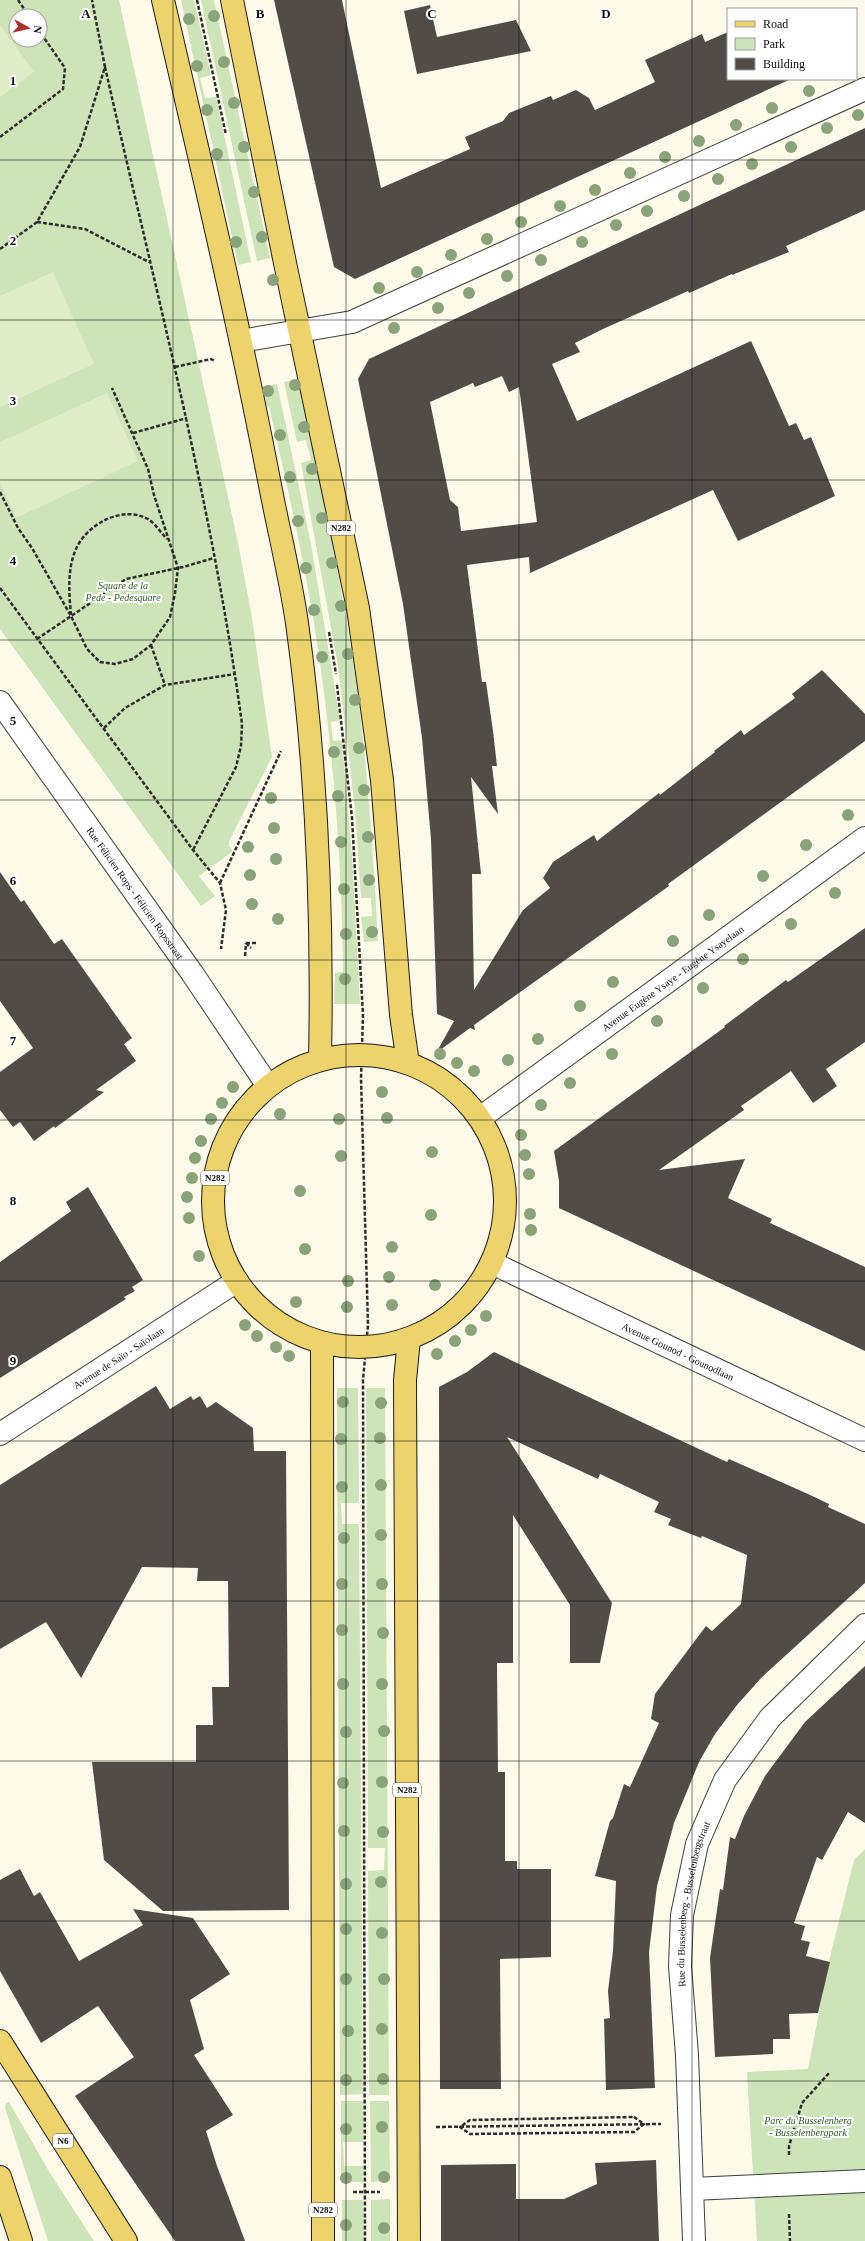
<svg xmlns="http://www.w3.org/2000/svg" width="865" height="2241" font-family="'Times New Roman',serif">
  <rect width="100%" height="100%" fill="#fdfaea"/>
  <path fill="#cce4b7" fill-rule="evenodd" d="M0,0H119L237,538L252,618L272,757L229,841V846L233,851L199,876L215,896L201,906L0,629ZM16,16H40V40H16Z
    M181,0H194L211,75L200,78L205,98L216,97L251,262L238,265Z
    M201,0H214L270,258L257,261Z
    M307,378L310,396L302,399C324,502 347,606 360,712C369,788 374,865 378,941L364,942L361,917L372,916L371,898H361L355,809L338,666L301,463L311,460L306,440L297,442L284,382Z
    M277,384L311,544L340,720L331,722L333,741L342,740L352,856L360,1004H334L335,973L343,972C342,854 332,734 313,617C301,546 285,476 269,406L261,408L256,388Z
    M337,1388H358L359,1503H341L342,1524H359L363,2094L340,2095Z
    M366,1388H385L389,2095H369L368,1871L384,1870L385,1848H368Z
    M865,1849V2241H757L747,2072L808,2069L829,1961L854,1860Z
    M341,2101H363V2142H343L344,2166H363V2182H341Z
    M370,2101H389L390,2181L371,2182Z
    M9,2102L50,2173L94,2241H48L5,2108L6,2103Z
    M390,2199V2241H371V2200Z
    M342,2200H363L364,2241H342Z"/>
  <path fill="#deecc8" d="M0,25L34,72L0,97Z
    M53,272L94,364L0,407V296Z
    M107,393L138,461L16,518L0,483V442Z"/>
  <path fill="#524c48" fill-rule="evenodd" d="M274,0H342L381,188L470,149L465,137L503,121L509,113L551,96L553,100L576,90L589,98L595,110L655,82L645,60L702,34L705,42L728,32V79H791L355,279L334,267Z
    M430,5L437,37L516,20L531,51L417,74L404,11Z
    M865,128V210L786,246L789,252L732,275V274L689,293L688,291L603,329L575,343L580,352L552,364L577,421L751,341L789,426L796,423L804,440L811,437L835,496L738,541L713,490L530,573L529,557L467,565L482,682H486L493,731L497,766H492L498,814L471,777L481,874H472L474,990L523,910L550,888L543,878L553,862L594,835L597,841L659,793L660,795L715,752L714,751L741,730L744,735L795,698L792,694L822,670L865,714V741L668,884L669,886L474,1025L475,1030L470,1028L436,1053L454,1021L437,1014L431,839L422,738L403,604L358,379L369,359ZM502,376L509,392L519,387L537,522L461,531L458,507L450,500L430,402L473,383L475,387Z
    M0,872L21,902L24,900L54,944L62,939L132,1038L124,1044L136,1061L96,1090L104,1092L55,1128L54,1126L34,1141L20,1122L13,1127L0,1110V1072L33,1048L0,1001Z
    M865,928V1042L826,1069L837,1086L813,1103L791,1071L741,1106L744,1110L659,1170L745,1159L728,1198L772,1219L770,1223L865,1267V1351L559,1208V1181L554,1151L725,1027L724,1026L786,980L788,982Z
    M88,1187L143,1280L132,1287L135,1291L124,1297L126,1299L0,1378V1262L71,1211L66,1202Z
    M494,1352L686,1443L727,1462L729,1459L808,1494L829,1504L828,1507L865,1524V1583L762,1677L737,1705L715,1734L699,1762L674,1823L657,1886L649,1952L655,2088L606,2090L604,2019L610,2018L608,1991L613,1951L616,1881L595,1876L610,1821L613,1818L624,1784L630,1787L659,1723L651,1719L655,1694L706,1626L712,1631L741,1604L747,1555L702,1536L701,1538L668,1525L671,1519L654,1512L659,1502L600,1474L598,1479L507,1437L612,1603L600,1663H570V1605L513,1515V1663H497L498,1772H505V1861H517V1869H551V1957L500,1959L501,2089H440L439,1387L467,1372Z
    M156,1386L170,1409L191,1396L193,1400L200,1396L207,1408L216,1402L253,1428L254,1451H286L289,1910L163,1911L104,1860L92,1762H196V1725H213L212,1687H229L228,1581H197L198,1568L142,1567L81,1678L46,1622L0,1649V1485Z
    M865,1666V1823L848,1812L822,1860L817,1857L794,1923L805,1926L801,1940L810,1942L806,1956L830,1962L818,2013L789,2014L790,2039H773V2054L715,2057L710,1958L720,1889L723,1890L730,1837L735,1839L744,1816L765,1776L805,1722Z
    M20,1869L34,1896L40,1892L79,1961L143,1925L133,1909L193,1918L230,1974L190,2000L204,2049L194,2055L233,2115L206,2131L217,2166L245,2241H175L75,2096L134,2057L98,2006L41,2043L0,1971V1880Z
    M656,2160L659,2241H441V2165L516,2164V2199H564L597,2184L595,2163Z"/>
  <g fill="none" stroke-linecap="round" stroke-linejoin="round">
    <g stroke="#3e3e3e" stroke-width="24">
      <path id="pedestrian" d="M692,2189L865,2181"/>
    </g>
    <g stroke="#3e3e3e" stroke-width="24">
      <g id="minor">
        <path d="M241,341L352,322L865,89"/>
        <path id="s1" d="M0,702L192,973L268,1086"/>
        <path id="s2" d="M492,1263L865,1440"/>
        <path id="s3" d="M0,1434L237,1281"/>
        <path id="s4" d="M694,2241L687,2055L680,1966L682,1915L697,1844L725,1780L770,1718L865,1625"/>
      </g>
    </g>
    <g stroke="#3e3e3e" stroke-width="24">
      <g id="tertiary">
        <path id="s5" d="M480,1118L865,838"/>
      </g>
    </g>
    <g stroke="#1c1c1c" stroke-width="24">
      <path id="primary" d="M163,0C200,160 238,319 269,480C278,528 290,575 297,623C317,768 323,914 320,1060
        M232,0L285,263L358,608L382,780L401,1015L408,1063
        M213 1201a146 146 0 1 1 292 0a146 146 0 1 1-292 0Z
        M322,1343L323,2241
        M0,2041L126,2241
        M0,2177L21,2241
        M409,2241L405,1380L409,1339"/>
    </g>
    <path stroke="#2d2d2d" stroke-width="2.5" stroke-dasharray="4 2" stroke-linecap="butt" d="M18,0L29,16
      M197,0L226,135
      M105,67C154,285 212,502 242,724L241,746L236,767L193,850
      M0,137L63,89L65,68L40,32
      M37,222L85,229L149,262
      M0,249L37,222L80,147L105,67L92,0
      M175,367L211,359L215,361
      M133,433L187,418
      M0,492L18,528L32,548L71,616L87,649L100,662L115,664L133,659L151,645L170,617L175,593L178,568L154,495L148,469L112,388
      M0,588L193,850L220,883L226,910L221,949
      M71,615C69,593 67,569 76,549C87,524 122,505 148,519C155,523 161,533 167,539
      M329,632L336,674
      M37,639L126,579L183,567L214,558
      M151,645L165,685
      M337,685L352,818L363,1015L361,1078L368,1325L363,1380L365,2241
      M104,728L125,708L165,685L235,674
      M220,883L281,751
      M246,943H256
      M246,943L251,948
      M245,956L246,943
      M634,2117L644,2124L634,2132L470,2134L460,2127L470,2120Z
      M436,2127L661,2124
      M789,2155V2146L802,2103L830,2072
      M353,2192H380
      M789,2214L790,2241"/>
    <use href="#pedestrian" stroke="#fff" stroke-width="22"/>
    <use href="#minor" stroke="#fff" stroke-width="22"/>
    <use href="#tertiary" stroke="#fff" stroke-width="22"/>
    <use href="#primary" stroke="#edd36b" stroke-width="22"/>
  </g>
  <g fill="#8aa37b">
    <circle cx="214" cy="16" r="6"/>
    <circle cx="189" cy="19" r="6"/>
    <circle cx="224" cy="62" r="6"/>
    <circle cx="197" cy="66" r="6"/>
    <circle cx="809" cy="91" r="6"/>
    <circle cx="234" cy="103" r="6"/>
    <circle cx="772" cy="108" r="6"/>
    <circle cx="207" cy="110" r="6"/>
    <circle cx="858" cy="115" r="6"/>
    <circle cx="736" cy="125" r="6"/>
    <circle cx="827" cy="128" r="6"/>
    <circle cx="699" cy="141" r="6"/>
    <circle cx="244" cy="147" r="6"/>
    <circle cx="791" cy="147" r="6"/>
    <circle cx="217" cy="154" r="6"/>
    <circle cx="665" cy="157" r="6"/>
    <circle cx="752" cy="164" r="6"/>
    <circle cx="630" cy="173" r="6"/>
    <circle cx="718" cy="179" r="6"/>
    <circle cx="595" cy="190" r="6"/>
    <circle cx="254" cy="192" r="6"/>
    <circle cx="684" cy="196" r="6"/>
    <circle cx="560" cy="206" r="6"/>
    <circle cx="647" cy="211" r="6"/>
    <circle cx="521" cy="222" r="6"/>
    <circle cx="616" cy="225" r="6"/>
    <circle cx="262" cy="237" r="6"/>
    <circle cx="487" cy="239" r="6"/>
    <circle cx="236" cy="242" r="6"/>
    <circle cx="582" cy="242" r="6"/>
    <circle cx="451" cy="255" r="6"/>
    <circle cx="541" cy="260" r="6"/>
    <circle cx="417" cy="272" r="6"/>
    <circle cx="507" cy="276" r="6"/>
    <circle cx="273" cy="280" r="6"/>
    <circle cx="379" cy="288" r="6"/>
    <circle cx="469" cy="293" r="6"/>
    <circle cx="438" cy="308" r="6"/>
    <circle cx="394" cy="328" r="6"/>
    <circle cx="295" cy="385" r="6"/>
    <circle cx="268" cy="391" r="6"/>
    <circle cx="304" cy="427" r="6"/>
    <circle cx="280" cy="435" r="6"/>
    <circle cx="312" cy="469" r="6"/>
    <circle cx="290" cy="477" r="6"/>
    <circle cx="322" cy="518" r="6"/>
    <circle cx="298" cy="521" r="6"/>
    <circle cx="332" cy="563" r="6"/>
    <circle cx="306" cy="568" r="6"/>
    <circle cx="341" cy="606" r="6"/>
    <circle cx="314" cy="610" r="6"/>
    <circle cx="348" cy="654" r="6"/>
    <circle cx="322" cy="657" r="6"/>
    <circle cx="355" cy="700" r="6"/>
    <circle cx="359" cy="748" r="6"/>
    <circle cx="334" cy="752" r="6"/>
    <circle cx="364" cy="790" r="6"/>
    <circle cx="338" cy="796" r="6"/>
    <circle cx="271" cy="798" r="6"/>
    <circle cx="848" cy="815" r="6"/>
    <circle cx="274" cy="828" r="6"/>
    <circle cx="368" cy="837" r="6"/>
    <circle cx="341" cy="842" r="6"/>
    <circle cx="806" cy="845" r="6"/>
    <circle cx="248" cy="847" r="6"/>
    <circle cx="276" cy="859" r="6"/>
    <circle cx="250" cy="875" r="6"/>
    <circle cx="763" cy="876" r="6"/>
    <circle cx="369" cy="880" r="6"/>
    <circle cx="344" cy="889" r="6"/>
    <circle cx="835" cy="893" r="6"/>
    <circle cx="252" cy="904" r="6"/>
    <circle cx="709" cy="915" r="6"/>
    <circle cx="278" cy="919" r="6"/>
    <circle cx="791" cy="924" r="6"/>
    <circle cx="372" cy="932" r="6"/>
    <circle cx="346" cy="934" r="6"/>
    <circle cx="673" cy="941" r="6"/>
    <circle cx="743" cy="959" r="6"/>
    <circle cx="345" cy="979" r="6"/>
    <circle cx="613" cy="982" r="6"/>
    <circle cx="703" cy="988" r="6"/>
    <circle cx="580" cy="1006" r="6"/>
    <circle cx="657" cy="1021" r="6"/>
    <circle cx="538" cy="1039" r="6"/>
    <circle cx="440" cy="1054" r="6"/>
    <circle cx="612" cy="1054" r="6"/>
    <circle cx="508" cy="1060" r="6"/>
    <circle cx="457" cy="1063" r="6"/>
    <circle cx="474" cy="1071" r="6"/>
    <circle cx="570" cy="1083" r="6"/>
    <circle cx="233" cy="1087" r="6"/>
    <circle cx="382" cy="1092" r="6"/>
    <circle cx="222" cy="1103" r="6"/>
    <circle cx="541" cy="1105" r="6"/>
    <circle cx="280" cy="1114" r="6"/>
    <circle cx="387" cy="1118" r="6"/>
    <circle cx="211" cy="1119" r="6"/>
    <circle cx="339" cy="1119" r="6"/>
    <circle cx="521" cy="1135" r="6"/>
    <circle cx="201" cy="1141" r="6"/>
    <circle cx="432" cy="1152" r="6"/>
    <circle cx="525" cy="1155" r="6"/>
    <circle cx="341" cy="1156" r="6"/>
    <circle cx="195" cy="1158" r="6"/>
    <circle cx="529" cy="1174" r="6"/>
    <circle cx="192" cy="1178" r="6"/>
    <circle cx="300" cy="1191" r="6"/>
    <circle cx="187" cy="1197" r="6"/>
    <circle cx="530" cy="1214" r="6"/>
    <circle cx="431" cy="1215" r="6"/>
    <circle cx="189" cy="1218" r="6"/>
    <circle cx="531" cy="1230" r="6"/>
    <circle cx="392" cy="1247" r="6"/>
    <circle cx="305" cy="1249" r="6"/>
    <circle cx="199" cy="1256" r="6"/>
    <circle cx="389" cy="1277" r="6"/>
    <circle cx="348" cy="1281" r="6"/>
    <circle cx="435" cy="1285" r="6"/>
    <circle cx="296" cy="1302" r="6"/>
    <circle cx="392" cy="1305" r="6"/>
    <circle cx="347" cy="1307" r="6"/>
    <circle cx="486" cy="1316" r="6"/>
    <circle cx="245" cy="1325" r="6"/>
    <circle cx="471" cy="1330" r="6"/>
    <circle cx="257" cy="1336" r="6"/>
    <circle cx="455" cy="1341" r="6"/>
    <circle cx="276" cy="1347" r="6"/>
    <circle cx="437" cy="1354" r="6"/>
    <circle cx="289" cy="1356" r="6"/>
    <circle cx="343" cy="1402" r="6"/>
    <circle cx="381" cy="1403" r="6"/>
    <circle cx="380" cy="1438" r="6"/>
    <circle cx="341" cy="1439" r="6"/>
    <circle cx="381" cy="1485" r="6"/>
    <circle cx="342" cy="1487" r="6"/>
    <circle cx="381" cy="1535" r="6"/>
    <circle cx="344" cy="1538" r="6"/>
    <circle cx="342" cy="1584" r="6"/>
    <circle cx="382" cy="1584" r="6"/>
    <circle cx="342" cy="1630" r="6"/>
    <circle cx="383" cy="1633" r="6"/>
    <circle cx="343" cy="1684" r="6"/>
    <circle cx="382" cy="1684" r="6"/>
    <circle cx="384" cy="1731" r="6"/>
    <circle cx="346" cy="1732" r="6"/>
    <circle cx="382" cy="1782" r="6"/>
    <circle cx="343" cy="1783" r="6"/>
    <circle cx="344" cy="1831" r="6"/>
    <circle cx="383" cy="1832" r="6"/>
    <circle cx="381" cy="1882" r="6"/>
    <circle cx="346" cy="1884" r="6"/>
    <circle cx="346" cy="1929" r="6"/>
    <circle cx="382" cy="1933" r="6"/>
    <circle cx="346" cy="1979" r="6"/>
    <circle cx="384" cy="1979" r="6"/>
    <circle cx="382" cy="2029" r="6"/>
    <circle cx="348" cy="2031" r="6"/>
    <circle cx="383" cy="2079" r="6"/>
    <circle cx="346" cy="2080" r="6"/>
    <circle cx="382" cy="2127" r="6"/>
    <circle cx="346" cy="2129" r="6"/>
    <circle cx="384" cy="2177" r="6"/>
    <circle cx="346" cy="2178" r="6"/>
    <circle cx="346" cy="2225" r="6"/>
    <circle cx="384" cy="2228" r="6"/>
  </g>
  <path fill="none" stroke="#0b0b0b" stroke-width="1" stroke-opacity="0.55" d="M173,0V2241M346,0V2241M519,0V2241M692,0V2241M0,160H865M0,320H865M0,480H865M0,640H865M0,800H865M0,960H865M0,1120H865M0,1281H865M0,1441H865M0,1601H865M0,1761H865M0,1921H865M0,2081H865"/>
  <g text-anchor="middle" stroke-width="4" stroke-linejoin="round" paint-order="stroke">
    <g fill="#fff" stroke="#545454" stroke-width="1">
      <rect x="327" y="521" width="28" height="14" rx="3"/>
      <rect x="201" y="1171" width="28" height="14" rx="3"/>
      <rect x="393" y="1783" width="28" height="14" rx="3"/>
      <rect x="53" y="2134" width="20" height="14" rx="3"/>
      <rect x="309" y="2203" width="28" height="14" rx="3"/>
    </g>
    <g font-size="9" font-weight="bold" fill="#0b0b0b">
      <text x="341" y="531">N282</text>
      <text x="215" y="1181">N282</text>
      <text x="407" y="1793">N282</text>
      <text x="63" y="2144">N6</text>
      <text x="323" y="2213">N282</text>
    </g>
    <g font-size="10" font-style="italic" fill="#2b5c21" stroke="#fff">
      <text x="123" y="589">Square de la<tspan x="123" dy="12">Pede - Pedesquare</tspan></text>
      <text x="808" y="2124">Parc du Busselenberg<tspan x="808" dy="12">- Busselenbergpark</tspan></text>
    </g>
    <g font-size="10" fill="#0b0b0b" stroke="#fff">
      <text dy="4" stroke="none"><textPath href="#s1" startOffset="234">Rue Félicien Rops - Félicien Ropsstraat</textPath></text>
      <text dy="4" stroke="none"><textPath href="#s5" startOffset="238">Avenue Eugène Ysaye - Eugène Ysayelaan</textPath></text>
      <text dy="4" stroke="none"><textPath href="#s2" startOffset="206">Avenue Gounod - Gounodlaan</textPath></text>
      <text dy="4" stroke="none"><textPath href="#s3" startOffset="141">Avenue de Saïo - Saïolaan</textPath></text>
      <text dy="4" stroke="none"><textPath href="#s4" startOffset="339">Rue du Busselenberg - Busselenbergstraat</textPath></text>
    </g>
  </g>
  <g font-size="13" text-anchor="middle" font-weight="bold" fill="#0b0b0b" stroke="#fff" stroke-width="4" stroke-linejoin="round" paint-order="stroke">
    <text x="86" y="18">A</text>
    <text x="260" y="18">B</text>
    <text x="432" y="18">C</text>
    <text x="606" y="18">D</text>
    <text x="13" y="85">1</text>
    <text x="13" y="245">2</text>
    <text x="13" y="405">3</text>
    <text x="13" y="565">4</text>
    <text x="13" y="725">5</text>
    <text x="13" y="885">6</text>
    <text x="13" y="1045">7</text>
    <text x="13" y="1205">8</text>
    <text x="13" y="1365">9</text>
  </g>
  <rect x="727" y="8" width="130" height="72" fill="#ffffff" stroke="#9d9d9d"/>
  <rect x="735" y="21" width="20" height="6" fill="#edd36b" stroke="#9d9d9d"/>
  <text x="763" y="28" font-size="12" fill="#0b0b0b">Road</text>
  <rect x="735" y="38" width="20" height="12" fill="#cce4b7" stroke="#9d9d9d"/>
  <text x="763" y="48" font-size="12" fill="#0b0b0b">Park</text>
  <rect x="735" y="58" width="20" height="12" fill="#524c48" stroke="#9d9d9d"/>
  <text x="763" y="68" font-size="12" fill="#0b0b0b">Building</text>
  <g transform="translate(28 28) rotate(98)"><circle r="19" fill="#ffffff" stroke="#9d9d9d"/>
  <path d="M0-3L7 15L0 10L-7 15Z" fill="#ae2f30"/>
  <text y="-6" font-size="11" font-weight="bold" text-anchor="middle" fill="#0b0b0b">N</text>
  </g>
</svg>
